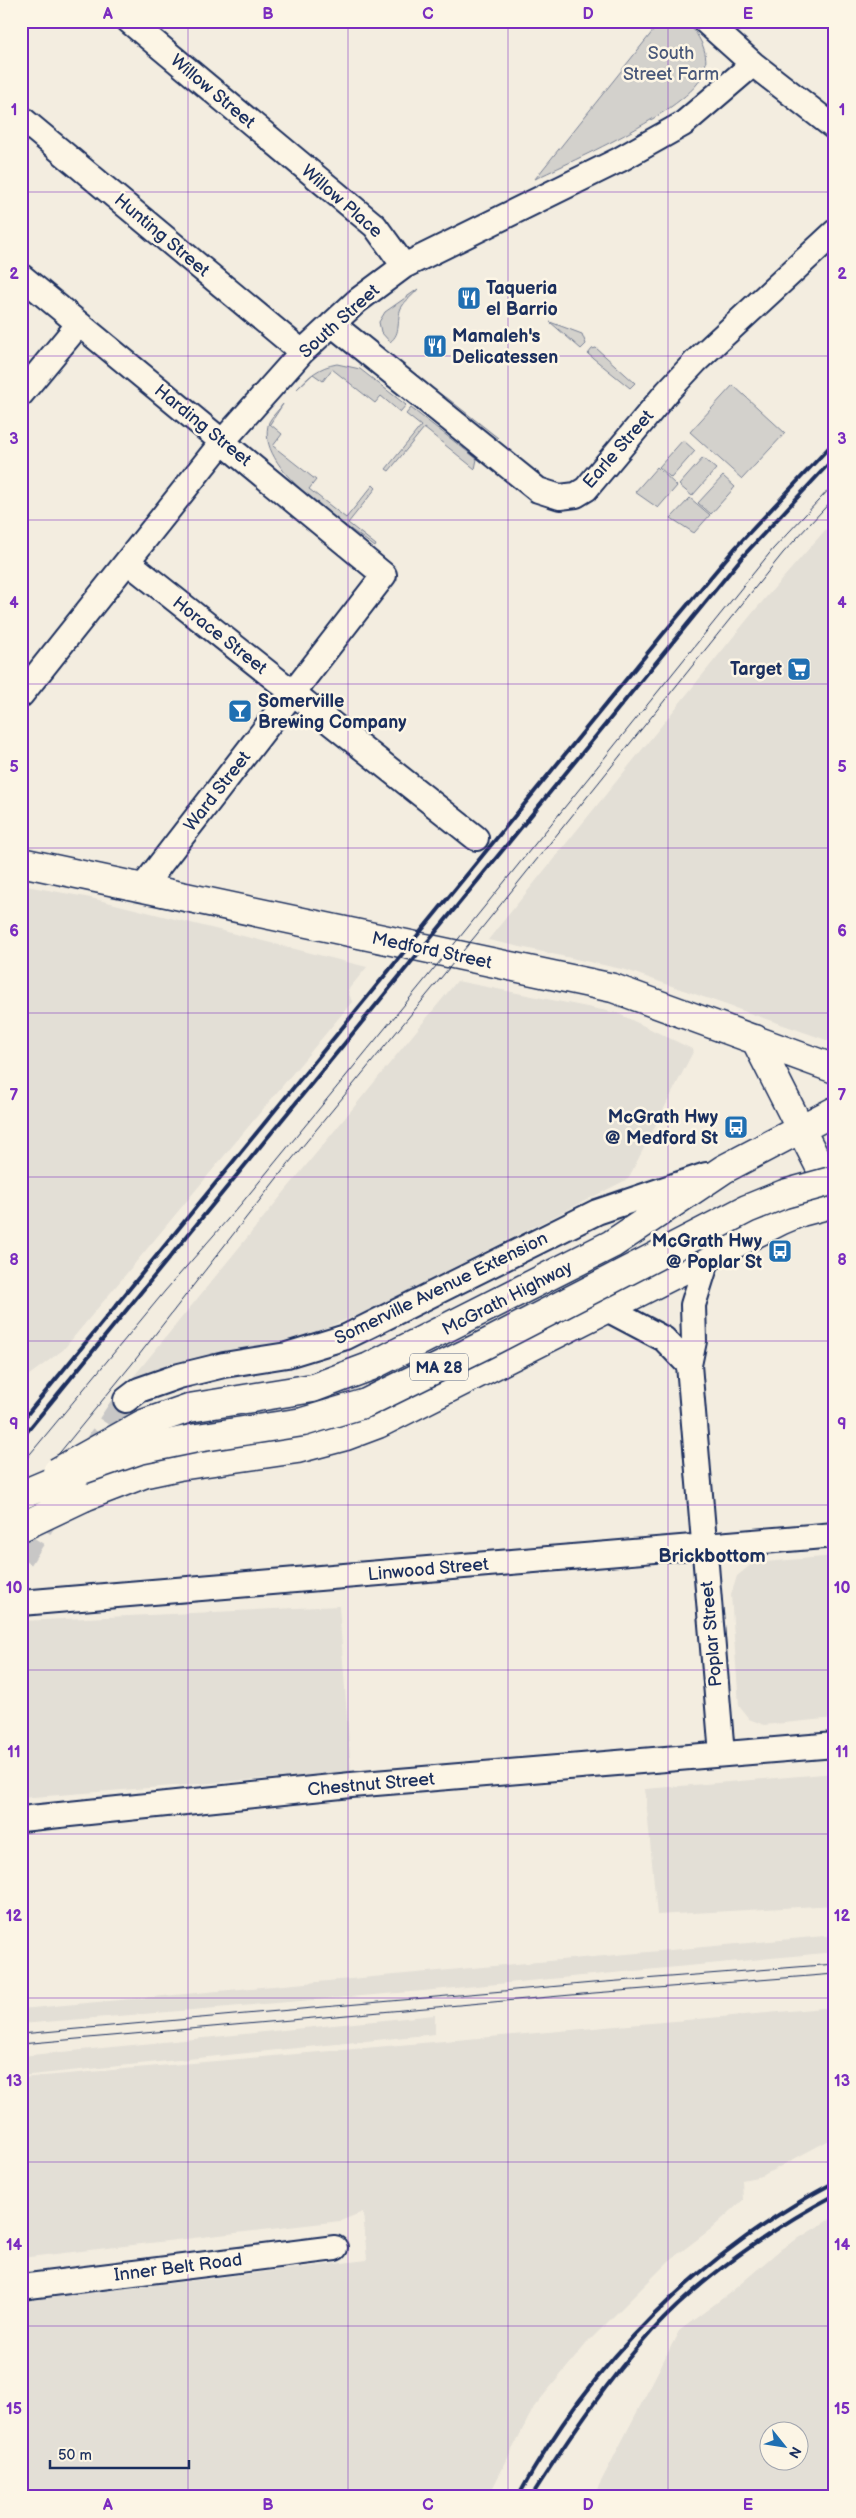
<svg xmlns="http://www.w3.org/2000/svg" width="856" height="2518" font-family="'Balsamiq Sans',sans-serif">
  <rect width="100%" height="100%" fill="#f3ede0"/>
  <filter id="ink" filterUnits="userSpaceOnUse"><feTurbulence type="fractalNoise" baseFrequency=".02" numOctaves="2"/><feDisplacementMap in="SourceGraphic" scale="10" xChannelSelector="R" yChannelSelector="G"/><feConvolveMatrix kernelMatrix="1 2 1 2 8 2 1 2 1" color-interpolation-filters="sRGB"/></filter>
  <g filter="url(#ink)">
    <path fill="#e3dfd6" fill-rule="evenodd" d="M835,519V1043L626,970L488,940L755,610Z
      M21,885L91,898L367,967L348,990L352,1002L63,1350L21,1381Z
      M457,981L617,1013L694,1050L628,1179L368,1311L293,1341L192,1358L164,1366L125,1387Z
      M835,1556V1718L764,1725L749,1719L739,1706L731,1595L737,1576L753,1563Z
      M339,1606L351,1772L21,1798V1621Z
      M835,1773V1905L657,1915L645,1789Z
      M835,1935V1952L423,1991L21,2024V2009Z
      M835,2007V2137L762,2176L742,2180L743,2200L711,2229L670,2260L587,2343L534,2407L488,2497H21V2301L367,2260L363,2212L340,2221L21,2258V2078Z
      M435,2015V2034L21,2076V2056Z
      M835,2216V2497H593L679,2331L731,2292L781,2249ZM768,2430H798V2460H768Z"/>
    <path fill="#d3d1cc" stroke="#778095" d="M661,21H687C698,35 709,50 705,69C698,107 571,161 535,179Z
      M418,289C413,296 405,300 401,308C396,320 402,333 390,342L381,332L379,322L385,312Z
      M550,322L582,334L586,344L581,349Z
      M596,348L635,383L630,388L588,354L592,349Z
      M337,364L360,369L406,405L400,412L381,396L375,403L332,369L323,381L313,374L297,389C309,376 319,367 337,364Z
      M733,385L785,433L742,479L690,432Z
      M446,397L498,438L494,441L443,400Z
      M283,404L270,424L282,434L273,446L316,480L309,489L346,518L373,485L376,488L348,523L376,545L375,547C345,524 253,468 269,422C272,416 279,410 283,404Z
      M411,408L477,459L475,469L424,428L389,471L386,469L421,426L406,414Z
      M683,440L695,451L671,478L659,467Z
      M703,458L716,469L692,496L679,485Z
      M657,467L677,486L658,508L635,492Z
      M723,476L735,487L711,514L698,503Z
      M690,498L710,515L694,533L671,518Z"/>
    <g fill="none" stroke-linecap="round" stroke-linejoin="round">
      <path stroke="#c8c7c6" stroke-width="24" stroke-dasharray="24 12" stroke-linecap="butt" d="M89,1455L126,1400
        M21,1558L52,1509"/>
      <g stroke="#1b2f5e" stroke-width="28">
        <path id="minor" d="M129,21L375,226L404,266
          M705,21L753,64L835,128
          M21,118L302,352
          M21,276L384,575L142,888
          M332,324L538,490L560,497L576,495L586,489L667,392L696,361L835,232
          M21,394L79,324
          M128,562L476,838
          M21,695L223,441L302,352L357,301L404,266L619,160L683,124L753,64
          M708,1257L693,1305L694,1341L689,1365L722,1754
          M607,1309L664,1339L689,1365
          M126,1400L139,1390L179,1376L224,1365L287,1355L346,1337L597,1212L706,1175
          M21,1603L835,1535
          M21,1819L351,1785L835,1745
          M21,2287L335,2248"/>
      </g>
      <g stroke="#1b2f5e" stroke-width="31">
        <path id="major" d="M21,862L613,988L835,1069
          M755,1039L828,1183L835,1191
          M189,1408L313,1388L369,1367L612,1244L724,1169L835,1111"/>
      </g>
      <g stroke="#1b2f5e" stroke-width="31">
        <path id="highway" d="M84,1497L146,1473L179,1466L297,1449L346,1436L378,1424L782,1220L801,1212L835,1203"/>
      </g>
      <use href="#minor" stroke="#fcf5e5" stroke-width="24"/>
      <use href="#major" stroke="#fcf5e5" stroke-width="28"/>
      <use href="#highway" stroke="#fcf5e5" stroke-width="28"/>
      <path stroke="#1b2f5e" stroke-width="1" d="M21,1465L165,1291L241,1204L464,932L773,549L835,483
        M21,1500L132,1364L288,1164L477,934L783,553L835,497
        M21,2034L593,1983L835,1964
        M21,2044L594,1993L835,1974"/>
      <path stroke="#1b2f5e" stroke-width="4" d="M21,1422L663,634L736,547L835,441
        M21,1439L744,555L835,457
        M518,2497C591,2362 700,2253 835,2182
        M531,2497C568,2439 606,2382 652,2331C701,2278 771,2229 835,2195"/>
      <g stroke="#1b2f5e" stroke-width="31" stroke-linecap="butt">
        <path id="major-bridge" d="M57,1472L143,1424L189,1408"/>
      </g>
      <g stroke="#1b2f5e" stroke-width="31" stroke-linecap="butt">
        <path id="highway-bridge" d="M21,1495L73,1473L139,1450L197,1438L303,1422L366,1403L486,1344L747,1209L784,1194L835,1180
          M21,1527L84,1497"/>
      </g>
      <use href="#major-bridge" stroke="#fcf5e5" stroke-width="28"/>
      <use href="#highway-bridge" stroke="#fcf5e5" stroke-width="28"/>
    </g>
  </g>
  <path fill="none" stroke="#7b2cbf" stroke-width="1" stroke-opacity="0.55" d="M188,21V2497M348,21V2497M508,21V2497M668,21V2497M21,192H835M21,356H835M21,520H835M21,684H835M21,848H835M21,1013H835M21,1177H835M21,1341H835M21,1505H835M21,1670H835M21,1834H835M21,1998H835M21,2162H835M21,2326H835"/>
  <defs>
    <g id="restaurant-square" transform="scale(1.25)"><rect x="-9" y="-9" width="18" height="18" rx="4" fill="#1f6fb2" stroke="#fcf5e5"/><path d="M-5-6h1v4h1v-4h1v4h1v-4h1v5L-1.5 .5V6h-2V.5L-5-1ZM5-6V6H3V1.5H1.5Q1.5-4 5-6Z" fill="#fff"/></g>
    <g id="supermarket-square" transform="scale(1.25)"><rect x="-9" y="-9" width="18" height="18" rx="4" fill="#1f6fb2" stroke="#fcf5e5"/><path d="M-6-5.5h2.5l.6 2H6L4.5 2H-2.5L-4.4-4H-6ZM-1.5 3.2a1.3 1.3 0 1 0 .1 0ZM3 3.2a1.3 1.3 0 1 0 .1 0Z" fill="#fff"/></g>
    <g id="bar-square" transform="scale(1.25)"><rect x="-9" y="-9" width="18" height="18" rx="4" fill="#1f6fb2" stroke="#fcf5e5"/><path d="M-6-5H6L.8 .8V4.5H3.5V6h-7V4.5H-.8V.8Z" fill="#fff"/></g>
    <g id="bus-square" transform="scale(1.25)"><rect x="-9" y="-9" width="18" height="18" rx="4" fill="#1f6fb2" stroke="#fcf5e5"/><path d="M-5-6H5V4H4V6H2V4H-2V6H-4V4H-5ZM-3.5-4V0h7V-4ZM-3.5 1.2v1.5H-2V1.2ZM2 1.2v1.5H3.5V1.2Z" fill="#fff"/></g>
  </defs>
  <g fill-rule="evenodd">
    <use href="#restaurant-square" x="469" y="298"/>
    <use href="#restaurant-square" x="435" y="346"/>
    <use href="#supermarket-square" x="799" y="669"/>
    <use href="#bar-square" x="240" y="711"/>
    <use href="#bus-square" x="736" y="1127"/>
    <use href="#bus-square" x="780" y="1251"/>
  </g>
  <g text-anchor="middle" stroke-width="5" stroke-linejoin="round" paint-order="stroke">
    <rect fill="#fcf5e5" stroke="#5e6a86" stroke-width="1" x="410" y="1353.5" width="58" height="27" rx="4"/>
    <g font-size="16" font-weight="bold" fill="#1b2f5e">
      <text x="439" y="1373">MA 28</text>
    </g>
    <g font-size="18" fill="#49587a" stroke="#fcf5e5">
      <text x="671" y="59">South<tspan x="671" dy="21">Street Farm</tspan></text>
    </g>
    <g font-size="18" fill="#1b2f5e" stroke="#fcf5e5">
      <text transform="translate(213 91) rotate(40)" y="6">Willow Street</text>
      <text transform="translate(342 201) rotate(41)" y="6">Willow Place</text>
      <text transform="translate(162 235) rotate(40)" y="6">Hunting Street</text>
      <text transform="translate(339 321) rotate(-42)" y="6">South Street</text>
      <text transform="translate(203 425) rotate(39)" y="6">Harding Street</text>
      <text transform="translate(618 449) rotate(-49)" y="6">Earle Street</text>
      <text transform="translate(220 635) rotate(38)" y="6">Horace Street</text>
      <text transform="translate(217 791) rotate(-52)" y="6">Ward Street</text>
      <text transform="translate(432 950) rotate(12)" y="6">Medford Street</text>
      <text transform="translate(441 1288) rotate(-26)" y="6">Somerville Avenue Extension</text>
      <text transform="translate(507 1298) rotate(-27)" y="6">McGrath Highway</text>
      <text transform="translate(428 1569) rotate(-5)" y="6">Linwood Street</text>
      <text transform="translate(711 1634) rotate(-95)" y="6">Poplar Street</text>
      <text transform="translate(371 1784) rotate(-5)" y="6">Chestnut Street</text>
      <text transform="translate(178 2267) rotate(-7)" y="6">Inner Belt Road</text>
    </g>
    <g font-size="18" font-weight="bold" fill="#1b2f5e" stroke="#fcf5e5" text-anchor="start">
      <text x="486" y="294">Taqueria<tspan x="486" dy="21">el Barrio</tspan></text>
      <text x="452" y="342">Mamaleh's<tspan x="452" dy="21">Delicatessen</tspan></text>
      <text x="782" y="675" text-anchor="end">Target</text>
      <text x="258" y="707">Somerville<tspan x="258" dy="21">Brewing Company</tspan></text>
      <text x="718" y="1123" text-anchor="end">McGrath Hwy<tspan x="718" dy="21">@ Medford St</tspan></text>
      <text x="762" y="1247" text-anchor="end">McGrath Hwy<tspan x="762" dy="21">@ Poplar St</tspan></text>
    </g>
    <g font-size="19" font-weight="bold" fill="#1b2f5e" stroke="#fcf5e5">
      <text x="712" y="1562">Brickbottom</text>
    </g>
  </g>
  <rect width="856" height="2518" fill="none" stroke="#fcf5e5" stroke-width="55"/>
  <g transform="translate(784 2446) rotate(120)"><circle r="24" fill="#fcf5e5" stroke="#a2a6af"/>
  <path d="M0-4L9 19L0 12L-9 19Z" fill="#1f6fb2"/>
  <text y="-8" font-size="14" font-weight="bold" text-anchor="middle" fill="#1b2f5e">N</text>
  </g>
  <path d="M50 2460v8h139v-8" fill="none" stroke="#1b2f5e" stroke-width="2.5"/>
  <text x="58" y="2460" font-size="15" fill="#1b2f5e" stroke="#fcf5e5" stroke-width="4" paint-order="stroke">50 m</text>
  <rect x="28" y="28" width="800" height="2462" fill="none" stroke="#7b2cbf" stroke-width="2"/>
  <g font-size="16" text-anchor="middle" font-weight="bold" fill="#7b2cbf">
    <text x="108" y="19">A</text>
    <text x="268" y="19">B</text>
    <text x="428" y="19">C</text>
    <text x="588" y="19">D</text>
    <text x="748" y="19">E</text>
    <text x="14" y="115">1</text>
    <text x="842" y="115">1</text>
    <text x="14" y="279">2</text>
    <text x="842" y="279">2</text>
    <text x="14" y="444">3</text>
    <text x="842" y="444">3</text>
    <text x="14" y="608">4</text>
    <text x="842" y="608">4</text>
    <text x="14" y="772">5</text>
    <text x="842" y="772">5</text>
    <text x="14" y="936">6</text>
    <text x="842" y="936">6</text>
    <text x="14" y="1100">7</text>
    <text x="842" y="1100">7</text>
    <text x="14" y="1265">8</text>
    <text x="842" y="1265">8</text>
    <text x="14" y="1429">9</text>
    <text x="842" y="1429">9</text>
    <text x="14" y="1593">10</text>
    <text x="842" y="1593">10</text>
    <text x="14" y="1757">11</text>
    <text x="842" y="1757">11</text>
    <text x="14" y="1921">12</text>
    <text x="842" y="1921">12</text>
    <text x="14" y="2086">13</text>
    <text x="842" y="2086">13</text>
    <text x="14" y="2250">14</text>
    <text x="842" y="2250">14</text>
    <text x="14" y="2414">15</text>
    <text x="842" y="2414">15</text>
    <text x="108" y="2510">A</text>
    <text x="268" y="2510">B</text>
    <text x="428" y="2510">C</text>
    <text x="588" y="2510">D</text>
    <text x="748" y="2510">E</text>
  </g>
</svg>
